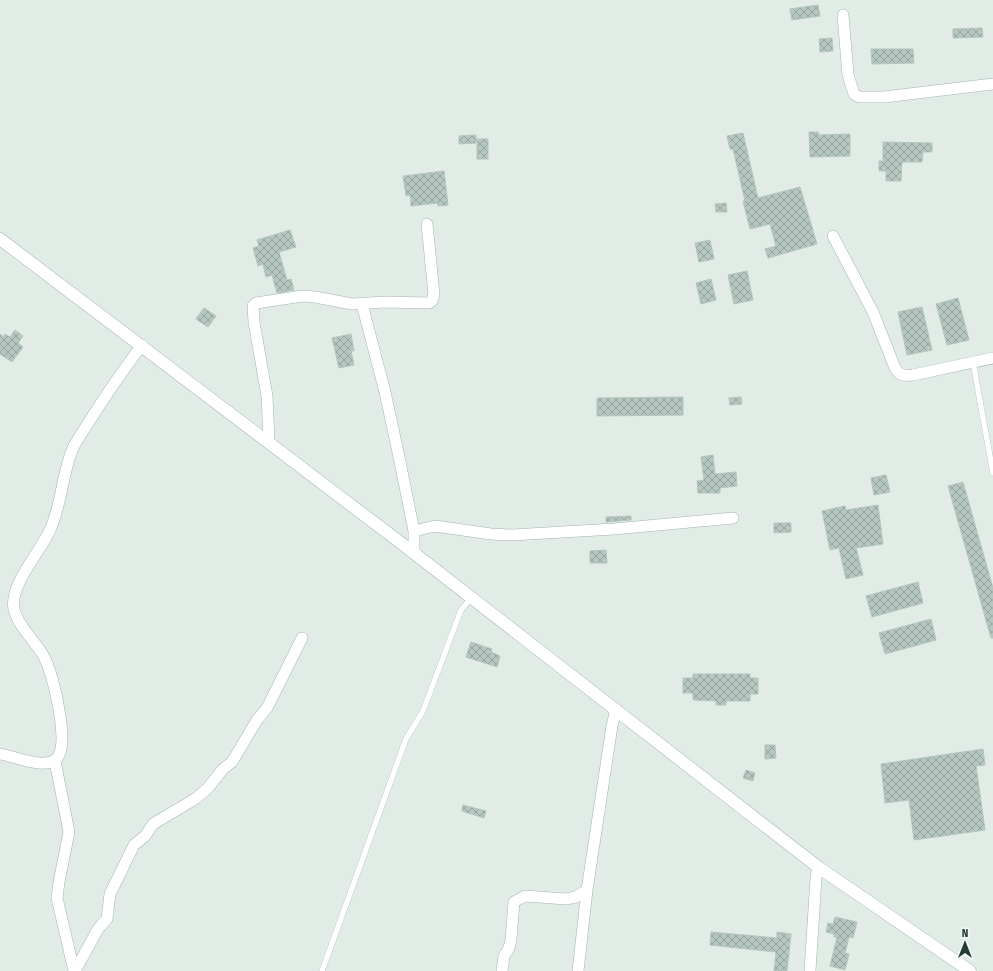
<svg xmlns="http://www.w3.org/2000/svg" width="993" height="971" font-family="'Fira Sans Condensed',sans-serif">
  <defs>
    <pattern id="building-cross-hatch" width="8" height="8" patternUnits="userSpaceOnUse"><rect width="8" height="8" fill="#b6c7c0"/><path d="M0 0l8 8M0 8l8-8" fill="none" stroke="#94a39d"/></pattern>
  </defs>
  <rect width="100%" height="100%" fill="#e1ece7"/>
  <path fill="url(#building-cross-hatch)" stroke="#b3c6be" d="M818,5L820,16L792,20L790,9Z
    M982,28L983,37L953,38V29Z
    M832,38L833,51L820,52L819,39Z
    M871,49H913L914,63L872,64Z
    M809,132H818L819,135L850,134V156L810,157Z
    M743,133L758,198L800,187L817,244L768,258L765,249L776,246L770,224L750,229L743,201H745L733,149H730L727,136Z
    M476,135V143L459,144V136Z
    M477,139H488V159H477Z
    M883,142L932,143V152H923L922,162H902L901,181H886V171H879V161H883Z
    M444,171L448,205L438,206L437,203L411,206L410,195L406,196L403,176Z
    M726,203L727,212H716L715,204Z
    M290,230L296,247L279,252L287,280L291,279L294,290L277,293L272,275L266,277L263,264L258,266L253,248L259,246L257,240Z
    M710,240L714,259L699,262L695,243Z
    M747,271L753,300L734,304L728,275Z
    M711,279L716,300L701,304L696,283Z
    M958,298L969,340L947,345L936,304Z
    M922,307L932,350L907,355L898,312Z
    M204,308L216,316L208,327L196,319Z
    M15,330L23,336L18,343L23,347L12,362L0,354V334L4,337L5,334L10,337Z
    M351,334L354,351H351L354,365L339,368L332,338Z
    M683,397V415L597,416V398Z
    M741,397L742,404L730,405L729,398Z
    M713,455L715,474L736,472L737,486L720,488V493H698L697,481L704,480L701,457Z
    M886,475L890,492L874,495L871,478Z
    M963,482L993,588V638H991L948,486Z
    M878,505L883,544L856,548L863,575L846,579L839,548L830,550L822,511L845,506L846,510Z
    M631,516V520L606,522V517Z
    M774,523H791V532L774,533Z
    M606,550L607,563H590V551Z
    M918,582L923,603L872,617L866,596Z
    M931,619L936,640L885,654L879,633Z
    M471,642L492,649L491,652L500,656L497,667L466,657Z
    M693,674H750V678H758V694H750V701H726V705H716V701L693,700V693H683V678H693Z
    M765,745H775L776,758L765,759Z
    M983,749L985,765L976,766L985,830L914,840L909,800L885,803L881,764Z
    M746,770L755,773L753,781L743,778Z
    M463,805L486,811L484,818L462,811Z
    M835,917L857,922L853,938L849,937L845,953L849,954L845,970L830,966L837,937H834V934L826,932L828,923L833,924Z
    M711,932L777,938V932L791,934L787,971H774L776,952L710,945Z"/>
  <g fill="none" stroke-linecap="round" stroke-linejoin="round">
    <g stroke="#a4b4ae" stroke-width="6">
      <path id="lane" d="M973,362L993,473
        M322,971L406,739L423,711L461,610L471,598"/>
    </g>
    <g stroke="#a4b4ae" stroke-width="12">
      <path id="street" d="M843,15L848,75L854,94L859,97H884L993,84
        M833,236L873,312L895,368C900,376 905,376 913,375L993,358
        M362,304L385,392L398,452L414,531V553
        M269,441L267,396L254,322L253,306L256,303L303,296L315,297L352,304L385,302L429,303L432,301L434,294L427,224
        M414,531L435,526L491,534L512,535L614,529L733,518
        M0,754C14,756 51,773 59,755C68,737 53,673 43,655C34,640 18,626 14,609C9,585 41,551 50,530C62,504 62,473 73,448C78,438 86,427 92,417C108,392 124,369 142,345
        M55,761L69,832L59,882L57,898L74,971
        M75,971L98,929L107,919L110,894L134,845L145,836L153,824L195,799L207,789L223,769L232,762L257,720L267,708L302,638
        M502,971L504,956L509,948L511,940L514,902L525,896L566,899L576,897L587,890L612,726L616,709
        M578,971L587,890
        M810,971L816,878L818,867"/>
    </g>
    <g stroke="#9fb8af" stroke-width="13">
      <path id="secondary" d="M0,239L401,543L818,867L970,971"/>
    </g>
    <use href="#lane" stroke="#fff" stroke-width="5.5"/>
    <use href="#street" stroke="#fff" stroke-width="11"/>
    <use href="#secondary" stroke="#fff" stroke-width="12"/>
  </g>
  <g transform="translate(965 943)" stroke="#f2f8f5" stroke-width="3" paint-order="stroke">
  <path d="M0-3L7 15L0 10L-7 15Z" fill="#213d35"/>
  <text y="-6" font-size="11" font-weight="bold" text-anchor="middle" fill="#213d35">N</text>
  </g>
</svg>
